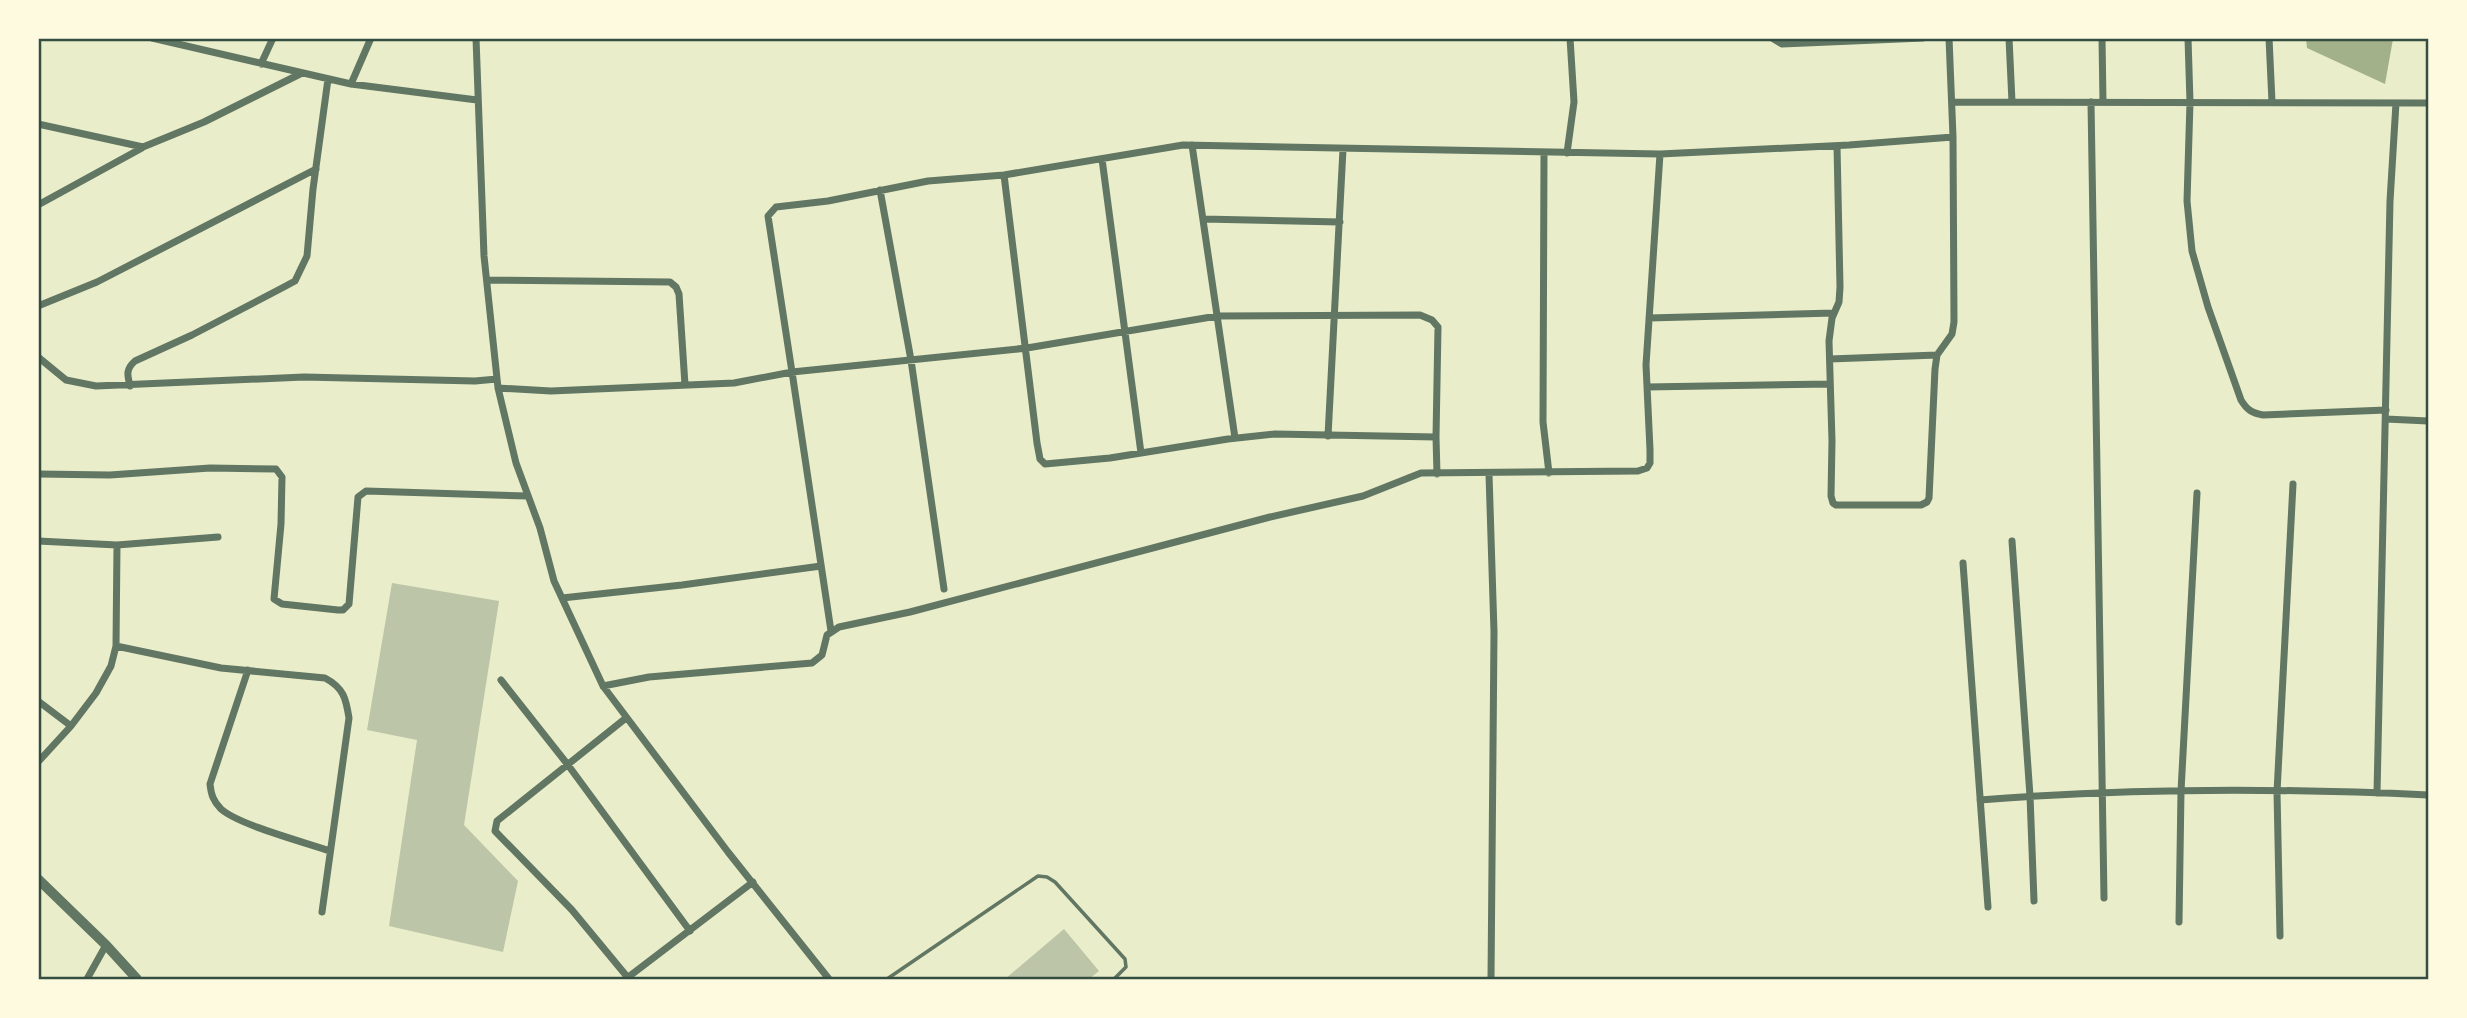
<svg xmlns="http://www.w3.org/2000/svg" width="2467" height="1018" font-family="'Titillium Web',sans-serif">
  <rect width="100%" height="100%" fill="#e9edc9"/>
  <path fill="#a3b18a" d="M2306,39H2393L2385,84L2307,48Z"/>
  <path fill="#bcc5a7" d="M392,583L499,601L464,825L518,881L503,952L389,926L417,740L367,730Z
    M1064,929L1099,971L1089,979H1005Z"/>
  <g fill="none" stroke-linecap="round" stroke-linejoin="round">
    <path stroke="#617663" stroke-width="3.5" d="M887,979L1038,876L1047,877L1055,882L1125,959L1126,967L1114,979"/>
    <path stroke="#617663" stroke-width="7" d="M152,38L351,84L477,100
      M476,38L484,256L498,388L516,463L540,528L554,581L603,686L728,852L829,979
      M1772,38L1782,44L1923,38
      M2009,38L2012,102
      M2102,38L2103,102
      M2188,38L2190,102L2187,201L2192,251L2208,307L2241,400C2247,410 2252,413 2263,415L2386,410
      M2269,38L2272,102
      M261,64L273,38
      M351,84L371,38
      M1952,102L2428,103
      M2091,102L2104,898
      M38,124L143,147L204,122L302,73
      M1192,145L1235,438
      M1837,146L1840,287L1839,302L1832,318L1829,341L1832,441L1831,496L1833,503L1836,505H1921L1927,502L1929,498L1935,369L1937,355L1952,334L1954,322L1953,137
      M1544,152L1543,422L1549,473
      M1567,153L1574,102L1570,38
      M1660,154L1849,145L1953,137L1949,38
      M1102,159L1141,453
      M1004,175L1037,443L1040,459L1045,464L1110,458L1228,439L1275,434L1436,437L1437,474
      M880,190L911,360L944,589
      M38,205L142,148
      M1203,219L1340,222
      M487,280L670,282L676,287L679,294L685,385
      M38,306L97,282L316,169
      M1649,318L1834,313
      M38,357L66,380L96,386L304,377L475,381L497,379
      M1830,359L1937,355
      M130,386C127,374 126,369 135,361L192,335L282,288L295,281L307,256L313,189L328,79
      M1647,387L1830,384
      M498,388L551,391L734,383L792,372L768,216L776,207L828,201L928,181L1004,175L1183,145L1660,154L1646,365L1650,450V463L1647,468L1638,471L1421,473L1363,496L1270,517L910,612L839,627L827,635L822,655L812,663L649,677L603,686
      M2386,419L2428,421
      M1328,436L1343,149
      M38,474L110,475L210,468L276,469L282,477L281,524L274,599L282,604L338,610H343L349,604L358,497L366,491L528,496
      M1489,474L1494,632L1491,979
      M38,541L117,545
      M2012,541L2030,796L2034,901
      M1963,563L1988,907
      M562,598L682,585L821,566
      M831,631L792,372L1027,348L1217,316L1420,315L1432,320L1438,327L1436,437
      M116,646L221,668L325,678C344,688 346,699 349,718L322,912
      M248,670L210,784C211,794 213,801 221,809C239,825 304,842 330,851
      M501,680L568,765L690,931
      M38,701L71,726
      M626,718L497,821L495,831L572,910L629,979
      M38,762L71,726L96,693L111,666L116,646L117,545L218,537
      M2377,793L2390,201L2396,103
      M1980,800C2128,788 2280,788 2428,795
      M2179,922L2181,791L2197,493
      M2280,936L2277,792L2293,484
      M627,978L753,882
      M87,979L106,945"/>
    <path stroke="#617663" stroke-width="10" d="M38,879L106,945L137,979"/>
  </g>
  <rect width="2467" height="1018" fill="none" stroke="#fefae0" stroke-width="80"/>
  <rect x="40" y="40" width="2387" height="938" fill="none" stroke="#344e41" stroke-width="2.5"/>
</svg>
